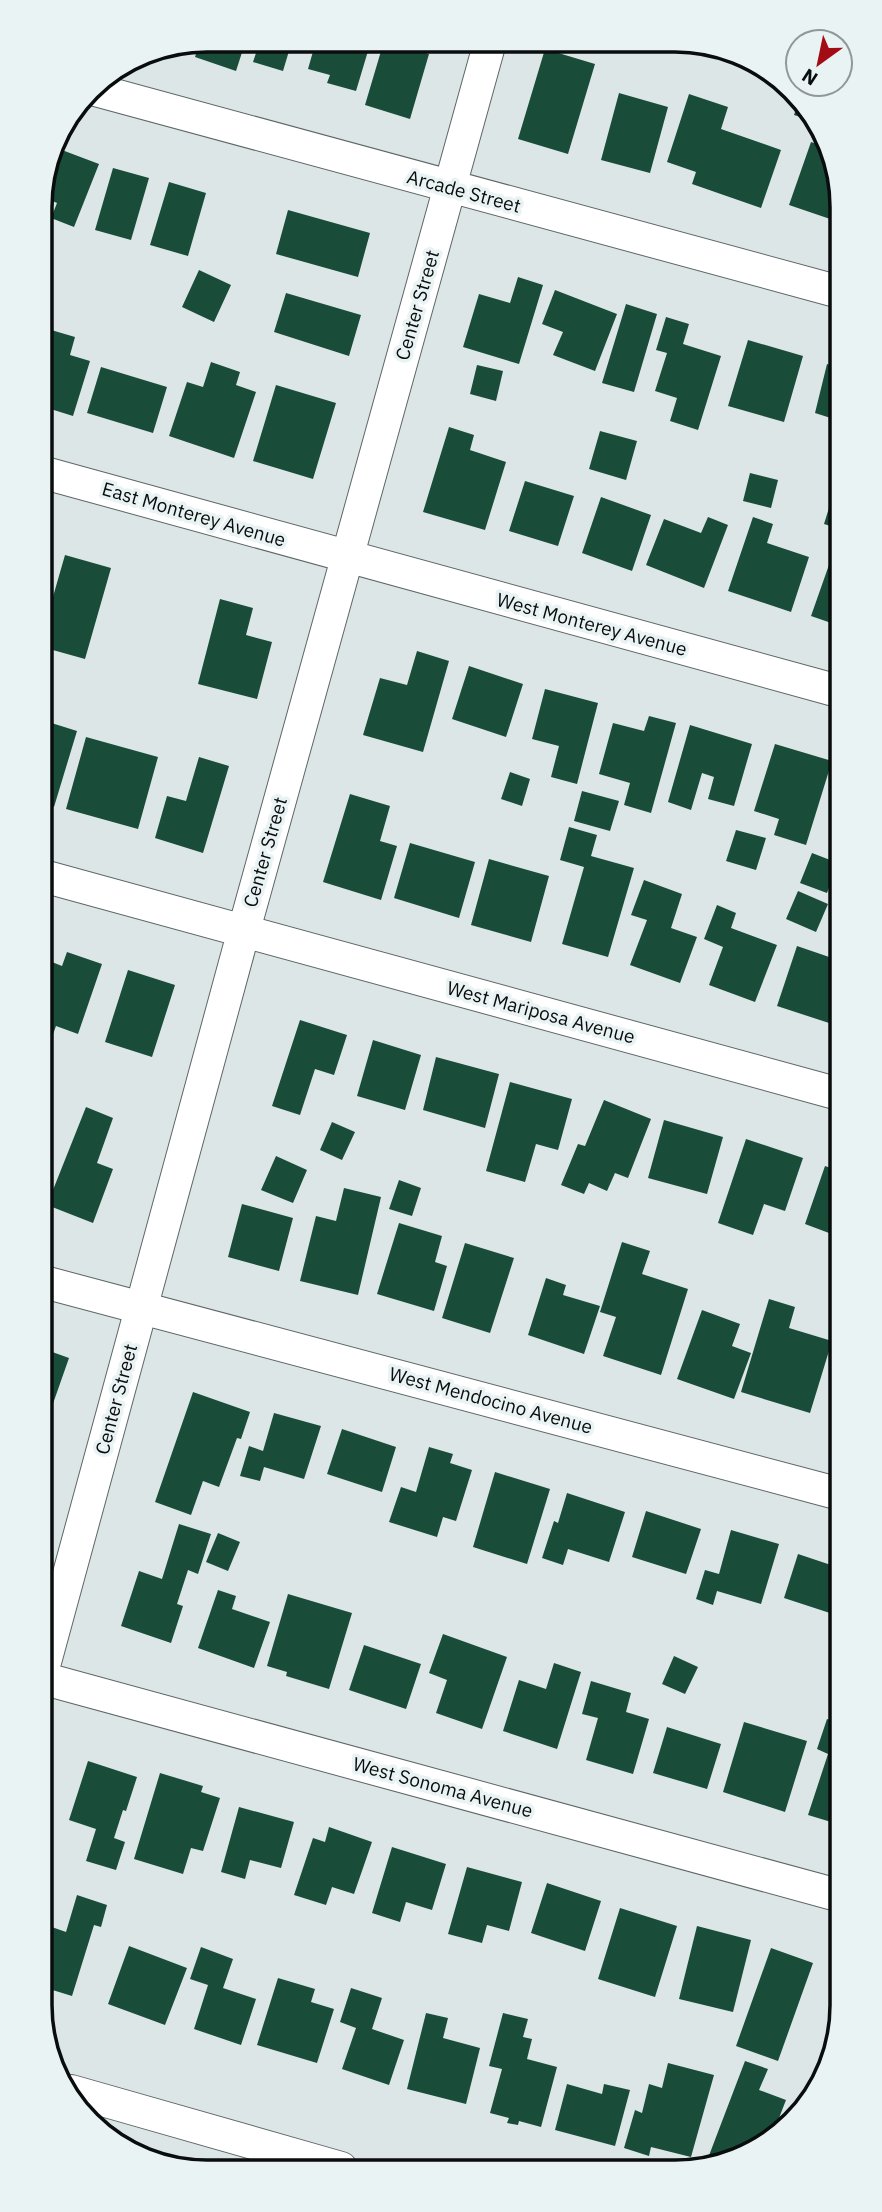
<svg xmlns="http://www.w3.org/2000/svg" width="882" height="2212" font-family="'IBM Plex Sans',sans-serif">
  <rect width="100%" height="100%" fill="#dde6e7"/>
  <path fill="#194d3a" d="M208,40H246L236,71L195,57L200,42Z
    M260,41H292L283,71L253,62Z
    M316,41H371L356,91L327,83L330,75L308,69Z
    M384,41L429,54L410,119L365,105Z
    M545,49L595,64L568,154L518,139Z
    M619,93L668,107L650,173L601,160Z
    M689,94L728,107L721,129L781,150L761,208L692,184L696,172L667,162Z
    M799,100L810,120L794,115Z
    M811,142L826,147L832,158L830,164L836,166V221L789,205Z
    M54,147L99,164L74,227L51,218L57,203L41,196Z
    M113,168L149,178L131,240L95,230Z
    M169,182L206,193L188,256L150,245Z
    M288,210L370,233L358,277L276,254Z
    M199,270L231,285L214,322L182,307Z
    M518,277L543,285L519,364L463,347L479,294L510,303Z
    M555,290L617,314L595,371L553,355L563,332L542,324Z
    M286,293L361,315L349,356L274,332Z
    M626,304L657,314L634,392L602,383Z
    M666,317L689,324L683,344L721,356L698,430L670,421L677,398L655,391L667,353L656,350Z
    M41,327L75,337L70,355L90,361L73,416L41,406Z
    M748,340L803,356L784,422L728,406Z
    M211,362L240,372L236,385L256,392L234,458L169,436L187,382L203,387Z
    M827,364L837,367V420L815,413Z
    M477,365L503,371L496,401L470,394Z
    M101,367L167,387L153,433L87,413Z
    M276,385L336,403L313,479L253,461Z
    M449,427L474,435L470,450L506,462L485,530L423,512Z
    M600,431L637,441L626,480L589,469Z
    M750,473L778,480L771,508L743,501Z
    M525,481L574,496L558,546L509,531Z
    M833,495L837,496V528L824,524Z
    M601,497L651,515L632,571L582,553Z
    M708,517L728,525L704,588L646,565L664,519L701,533Z
    M753,517L773,524L767,543L809,557L791,612L728,591Z
    M65,555L111,568L85,659L42,647V613L48,614Z
    M830,562L837,565V625L811,616Z
    M220,599L253,608L246,635L272,642L257,699L198,684Z
    M417,651L449,661L423,752L363,735L380,678L407,685Z
    M469,666L523,684L506,737L452,719Z
    M545,689L598,703L577,784L551,777L559,746L532,739Z
    M649,716L676,723L651,813L624,805L630,783L599,774L613,723L644,731Z
    M42,720L77,731L54,807L42,804Z
    M690,725L752,744L734,806L708,799L714,777L702,773L691,810L668,802Z
    M86,737L158,757L138,829L66,809Z
    M775,744L832,761L806,845L774,835L779,819L754,811Z
    M199,757L229,766L203,853L155,838L167,796L186,801Z
    M510,772L530,779L522,806L501,799Z
    M582,791L619,801L610,831L574,821Z
    M350,794L390,806L380,841L397,846L381,900L323,882Z
    M569,827L597,835L591,856L634,868L608,957L562,944L584,867L560,860Z
    M736,830L766,838L756,870L726,861Z
    M410,843L475,862L459,918L394,898Z
    M812,853L838,863L827,893L800,883Z
    M489,859L549,876L531,942L471,925Z
    M644,880L682,894L671,928L697,937L680,983L630,965L647,920L631,915Z
    M798,891L828,904L816,932L786,919Z
    M717,905L736,913L731,928L777,945L755,1002L709,985L723,947L704,939Z
    M797,946L838,960L839,996L829,1023L777,1006Z
    M67,952L102,964L78,1034L56,1026L52,1037L43,1034V972L47,960L62,966Z
    M128,970L175,985L152,1057L105,1042Z
    M300,1020L347,1035L334,1075L315,1069L300,1115L272,1106Z
    M373,1040L421,1055L405,1110L357,1096Z
    M436,1057L499,1074L485,1128L423,1110Z
    M510,1082L572,1099L558,1150L536,1144L525,1182L486,1171Z
    M604,1100L651,1119L628,1178L615,1173L607,1191L589,1183L584,1194L561,1185L578,1144L585,1146Z
    M86,1107L113,1118L97,1163L113,1169L93,1223L47,1205Z
    M664,1120L723,1137L707,1194L648,1178Z
    M332,1122L355,1132L342,1160L320,1150Z
    M746,1139L803,1158L785,1211L764,1204L753,1235L718,1223Z
    M276,1156L307,1170L293,1203L261,1190Z
    M825,1166L839,1171V1225L832,1223L829,1233L805,1224Z
    M399,1180L421,1188L412,1216L389,1209Z
    M344,1188L381,1197L358,1295L300,1281L316,1216L336,1221Z
    M242,1204L293,1218L279,1271L228,1257Z
    M399,1223L442,1236L435,1262L447,1266L434,1311L377,1294Z
    M622,1242L650,1251L642,1274L688,1289L661,1375L603,1356L616,1317L600,1312Z
    M465,1243L514,1258L490,1333L442,1318Z
    M546,1278L566,1285L563,1295L600,1306L584,1354L528,1335Z
    M769,1299L795,1307L789,1328L832,1341L810,1413L741,1392Z
    M702,1310L740,1324L732,1346L751,1353L734,1399L677,1379Z
    M44,1349L69,1358L49,1415L44,1413Z
    M193,1392L250,1412L241,1439L237,1438L219,1487L203,1481L191,1515L155,1502Z
    M839,1399H840V1425L832,1423Z
    M274,1413L321,1426L304,1479L264,1467L260,1481L240,1476L249,1446L263,1451Z
    M342,1429L396,1447L382,1492L327,1474Z
    M429,1447L453,1454L450,1463L472,1470L456,1521L443,1517L437,1537L389,1522L401,1487L416,1492Z
    M495,1472L550,1489L527,1564L473,1547Z
    M567,1493L625,1512L609,1562L568,1549L563,1565L542,1558L554,1521L558,1523Z
    M646,1511L701,1529L686,1574L632,1557Z
    M179,1524L211,1534L198,1574L188,1570L177,1604L183,1606L171,1643L121,1626L139,1571L162,1579Z
    M731,1530L779,1544L761,1604L717,1591L713,1605L696,1599L705,1570L719,1574Z
    M218,1533L240,1542L228,1571L206,1562Z
    M798,1554L840,1568L839,1616L784,1598Z
    M218,1590L236,1596L232,1609L270,1622L254,1668L198,1648Z
    M288,1594L352,1613L329,1689L286,1676L287,1672L267,1666Z
    M443,1634L507,1657L482,1729L436,1713L447,1680L429,1673Z
    M364,1645L421,1664L406,1709L349,1690Z
    M674,1656L698,1667L685,1694L662,1684Z
    M554,1663L581,1672L557,1749L503,1731L519,1680L546,1689Z
    M591,1681L631,1693L626,1712L649,1719L633,1774L586,1760L598,1718L582,1714Z
    M827,1719L841,1724V1825L808,1815L828,1754L817,1749Z
    M744,1722L807,1741L785,1812L723,1792Z
    M667,1727L721,1744L707,1789L653,1773Z
    M88,1761L137,1777L126,1811L123,1810L114,1838L125,1842L116,1870L86,1861L96,1829L69,1820Z
    M160,1773L203,1786L201,1792L220,1798L203,1851L191,1848L183,1874L134,1859Z
    M239,1807L294,1822L281,1868L250,1860L245,1879L221,1872Z
    M329,1827L372,1842L354,1894L332,1887L326,1905L294,1895L313,1838L325,1842Z
    M392,1847L446,1864L432,1910L406,1902L400,1922L372,1913Z
    M467,1867L522,1882L509,1931L487,1925L482,1943L448,1934Z
    M547,1883L601,1901L585,1951L531,1933Z
    M77,1895L107,1905L101,1927L94,1925L72,1996L46,1988V1925L66,1932Z
    M620,1908L677,1926L655,1997L598,1979Z
    M697,1926L751,1940L733,2012L679,1999Z
    M129,1946L187,1968L165,2025L108,2004Z
    M201,1947L233,1959L223,1988L256,1999L241,2045L194,2029L208,1985L190,1979Z
    M771,1948L813,1963L778,2061L736,2046Z
    M278,1978L315,1989L311,2002L334,2009L317,2063L257,2045Z
    M351,1988L382,1998L372,2029L404,2040L389,2085L342,2069L356,2028L340,2022Z
    M426,2013L448,2018L443,2038L480,2048L466,2104L407,2089Z
    M503,2013L528,2019L523,2037L532,2039L527,2059L557,2067L541,2127L519,2121L518,2125L507,2123L509,2118L490,2113L502,2069L489,2066Z
    M745,2061L768,2069L759,2090L786,2100L774,2131L717,2166H705Z
    M668,2063L714,2075L691,2157L651,2147L649,2156L624,2148L635,2110L642,2113L649,2084L662,2088Z
    M567,2084L602,2094L604,2084L630,2090L615,2146L555,2130Z"/>
  <g fill="none" stroke-linecap="round" stroke-linejoin="round">
    <g stroke="#5e6666" stroke-width="34">
      <path id="minor" d="M92,89L836,291
        M41,472L838,691
        M43,876L839,1094
        M44,1282L840,1494
        M45,1662L244,930L490,42
        M45,1679L841,1896
        M71,2091L341,2168"/>
    </g>
    <use href="#minor" stroke="#fff" stroke-width="32"/>
  </g>
  <g text-anchor="middle" stroke-width="7" stroke-linejoin="round" paint-order="stroke">
    <g font-size="19" fill="#0a0d0d" stroke="#eaf3f4">
      <text transform="translate(464 191) rotate(15)" y="7">Arcade Street</text>
      <text transform="translate(417 305) rotate(-74)" y="7">Center Street</text>
      <text transform="translate(194 514) rotate(16)" y="7">East Monterey Avenue</text>
      <text transform="translate(592 624) rotate(15)" y="7">West Monterey Avenue</text>
      <text transform="translate(265 852) rotate(-74)" y="7">Center Street</text>
      <text transform="translate(541 1012) rotate(15)" y="7">West Mariposa Avenue</text>
      <text transform="translate(116 1399) rotate(-75)" y="7">Center Street</text>
      <text transform="translate(491 1400) rotate(15)" y="7">West Mendocino Avenue</text>
      <text transform="translate(443 1787) rotate(15)" y="7">West Sonoma Avenue</text>
    </g>
  </g>
  <path d="M0 0H882V2212H0ZM207 52H675A155 155 0 0 1 830 207V2005A155 155 0 0 1 675 2160H207A155 155 0 0 1 52 2005V207A155 155 0 0 1 207 52Z" fill="#eaf3f4" fill-rule="evenodd"/>
  <path fill="none" stroke="#0a0d0d" stroke-width="3.5" d="M207 52H675A155 155 0 0 1 830 207V2005A155 155 0 0 1 675 2160H207A155 155 0 0 1 52 2005V207A155 155 0 0 1 207 52Z"/>
  <g transform="translate(819 63) rotate(213)"><circle r="33" fill="#eaf3f4" stroke="#909798" stroke-width="2"/>
  <path d="M0-5L12 26L0 18L-12 26Z" fill="#a40c15"/>
  <text y="-10" font-size="19" font-weight="bold" text-anchor="middle" fill="#0a0d0d">N</text>
  </g>
</svg>
